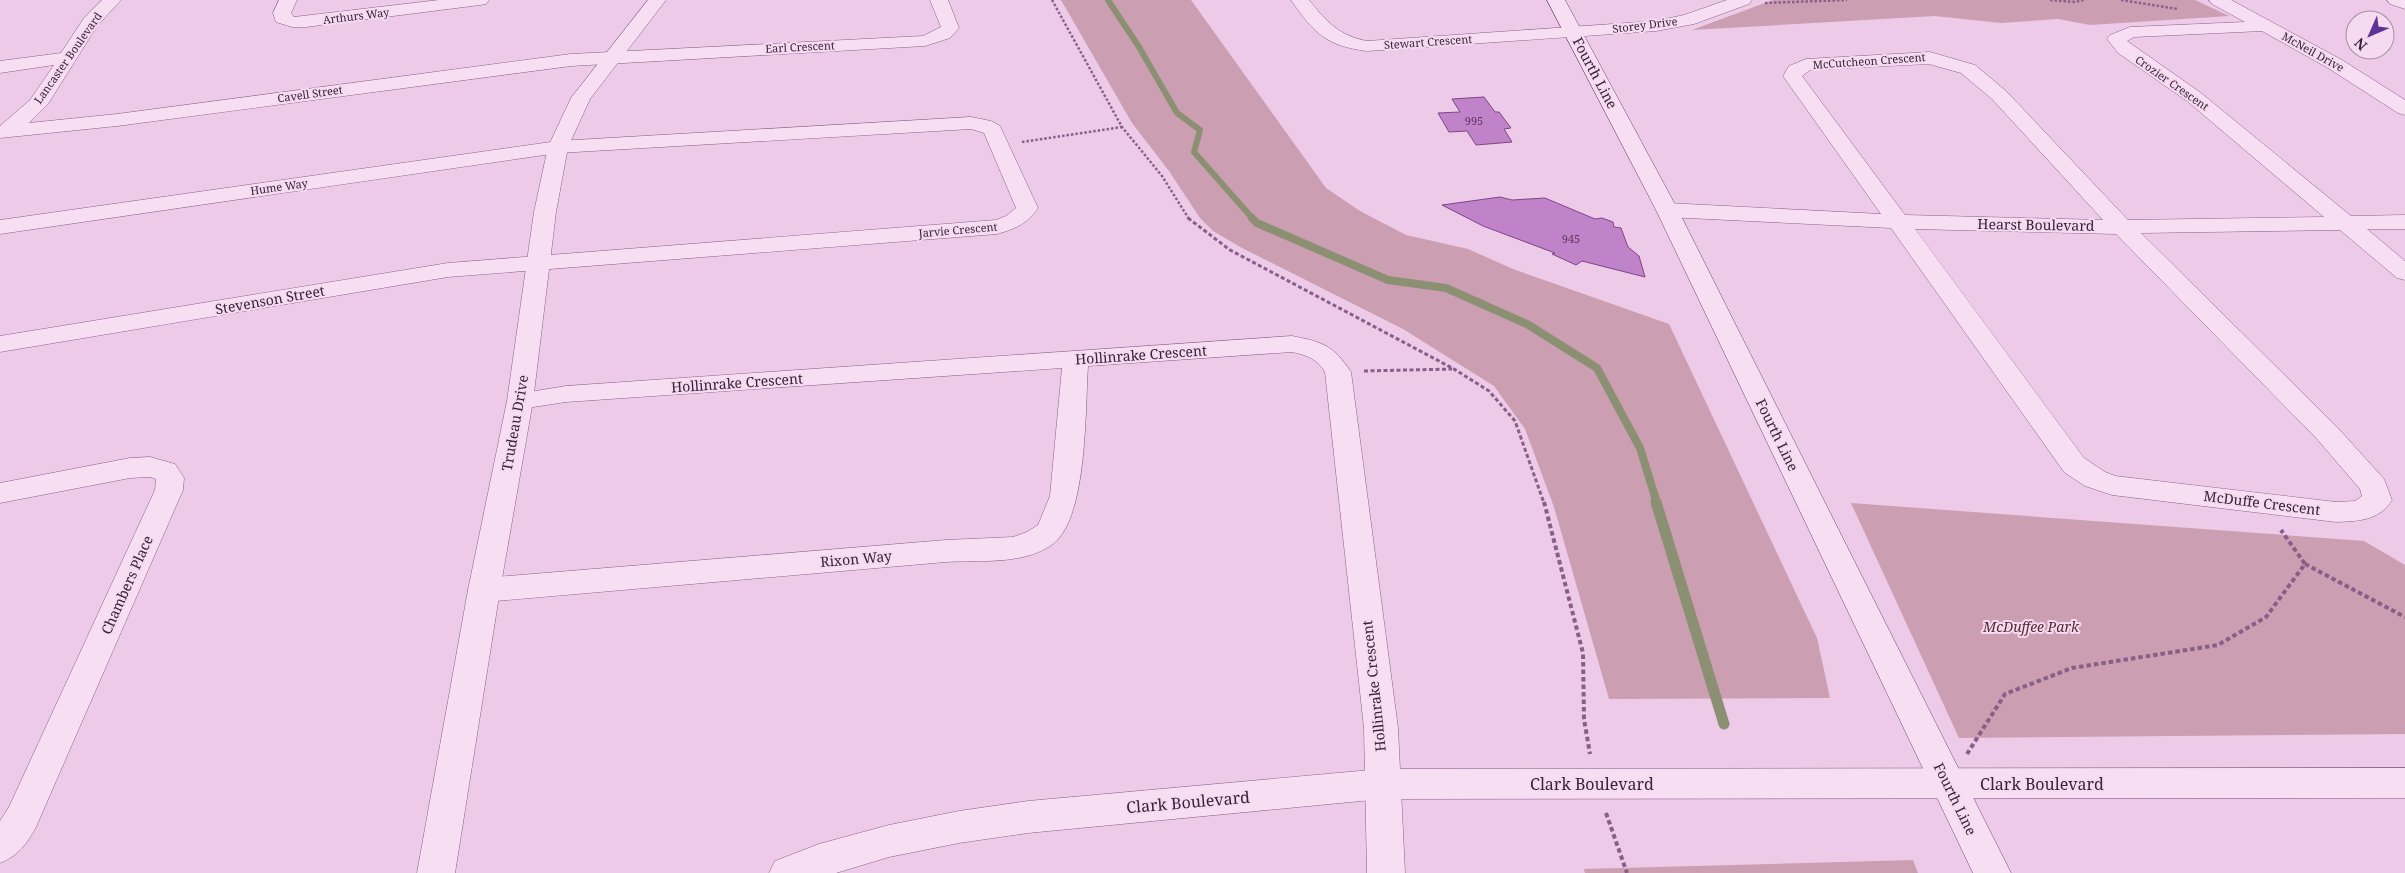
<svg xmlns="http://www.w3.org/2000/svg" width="2405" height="873" font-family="'Noto Serif',serif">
  <rect width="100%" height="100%" fill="#edcae7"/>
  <path fill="#cb9eb1" d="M1061,0H1191L1326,188L1360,211L1406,235L1468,249L1513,269L1669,324L1817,638L1830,698L1609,699L1554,507L1525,429L1494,386L1403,329L1242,248L1213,231L1200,218L1169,171L1132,123Z
    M1773,0H2195L2229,16L2090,25L2058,19L2001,23L1935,16L1692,30Z
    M1851,503L2364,541L2405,565V734L1959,738Z
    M1913,860L1918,873H1585L1584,869Z"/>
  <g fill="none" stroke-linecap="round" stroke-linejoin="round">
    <path stroke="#8a9071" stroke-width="6" d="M1108,0L1139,47L1177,113L1200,130L1194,152L1253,219"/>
    <path stroke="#8a9071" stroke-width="8" d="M1252,218L1257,223L1388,280L1446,288L1527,324L1597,368L1640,448L1657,503"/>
    <path stroke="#8a9071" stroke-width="11" d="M1656,502L1724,724"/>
  </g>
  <path fill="#c082c9" stroke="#7e4687" d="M1484,97L1495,112H1499L1511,128L1504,129L1512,142L1476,145L1467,131L1449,132L1438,113L1460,112L1452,99Z
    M1500,197L1512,200L1545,198L1595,219L1602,218L1613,222L1614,227L1621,228L1628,247L1639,256L1645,277L1582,261L1576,265L1552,254L1555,253L1483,226L1442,205Z"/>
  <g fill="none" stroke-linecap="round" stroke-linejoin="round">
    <g stroke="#895f89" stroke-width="1">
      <path id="minor" d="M102,0H121L97,26L48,104L29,123L117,114L571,54L923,36L941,27L930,0H948L959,28L950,38L925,46L571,66L117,126L0,138V126L30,100L54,65L0,73V61L61,53L84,18Z
        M279,0H297L291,13L294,17L439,0H489L486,4L480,5L306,27H292L276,22L273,13Z
        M1291,0H1309C1326,21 1339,36 1367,41L1656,21L1684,15L1727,0H1752L1749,4L1694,24L1656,31L1367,51C1326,46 1314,33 1291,0Z
        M2209,0H2231L2342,60L2405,100V115L2398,113L2328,68L2262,31L2134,37L2127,41L2201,93L2351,216L2405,215V229H2367L2405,261V280L2397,278L2340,230L2141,233L2337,427L2384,479L2392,500C2379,521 2358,521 2336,522L2112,495L2085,486L2064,472L1891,228L1667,217L1659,215L1656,210L1659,205L1667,203L1881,214L1783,76L1789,66L1806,59L1930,52L1975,65L2006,91L2128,220L2324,217L2187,101L2118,53L2107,39L2110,35L2130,27L2245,22L2212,4ZM1929,64L1961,73L1992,99L2103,220L1905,215L1802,76L1810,70ZM1915,229L2116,234L2317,439L2360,489L2362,496L2355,501L2336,502L2115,476L2105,472L2084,458Z
        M2387,0H2405V9L2390,4Z
        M971,117L991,121L1000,126L1038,208C1027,224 1015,229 997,234L448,277L0,352V336L448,263L996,220L1006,216L1016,208L984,133L971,129L558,153L0,234V220L558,141Z
        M1292,336C1323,342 1333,345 1351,372L1398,728L1405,873H1367L1364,728L1325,372C1317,359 1307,355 1292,352L1088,366C1085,409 1088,523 1050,546C1021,565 979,560 946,562L484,602L473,598L468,590L473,582L484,578L946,540L1013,537L1027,532L1038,525L1050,496L1062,368L566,402L520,409L511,407L507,401L511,395L566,386Z
        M150,457L175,464L184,478L183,490L36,827C27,844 18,856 0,863V821L9,807L155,490L156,479L150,477L130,478L0,503V483L130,458Z"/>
    </g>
    <g stroke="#895f89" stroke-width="1">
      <path id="tertiary" d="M648,0H666L590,99L568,147L556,212L533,401L500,590L455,873H417L468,590L507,401L534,212L548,147L571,98Z
        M2405,768V798L1382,799L1028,833L959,843L889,857L836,873H769L775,861L819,844L889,825L959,811L1028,801L1382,769Z"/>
    </g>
    <g stroke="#6a426b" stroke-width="1">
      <path id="secondary" d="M1547,0H1565L1678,210L2011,873H1973L1656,210Z"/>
    </g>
    <path stroke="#895f89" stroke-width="2.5" stroke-dasharray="2.5 2" stroke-linecap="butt" d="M1052,0L1122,127L1162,176L1189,219
      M2050,0L2074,2L2084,0
      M2121,0L2178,9
      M1765,3L1847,0
      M1022,142L1122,127"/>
    <path stroke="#895f89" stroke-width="3" stroke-dasharray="4 2.5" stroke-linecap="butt" d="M1188,218L1230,250L1454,369L1489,391L1515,421L1544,503
      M1364,371L1452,369"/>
    <path stroke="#895f89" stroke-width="4" stroke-dasharray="4.5 3" stroke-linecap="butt" d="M1544,502L1583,653L1584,719L1590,754
      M2305,564L2405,617
      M1967,754L2005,694L2072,668L2218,645L2266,617L2305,564L2281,530
      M1606,813L1627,873"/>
    <use href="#minor" fill="#f8def3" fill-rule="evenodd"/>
    <use href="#tertiary" fill="#f8def3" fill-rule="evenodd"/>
    <use href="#secondary" fill="#f8def3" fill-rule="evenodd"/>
  </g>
  <g text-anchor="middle" stroke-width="4" stroke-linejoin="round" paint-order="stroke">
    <g font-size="11" fill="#39223b" stroke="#f5daf0">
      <text transform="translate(356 16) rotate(-7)" y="4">Arthurs Way</text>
      <text transform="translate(1645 25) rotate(-7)" y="4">Storey Drive</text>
      <text transform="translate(1428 42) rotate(-4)" y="4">Stewart Crescent</text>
      <text transform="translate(800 47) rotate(-3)" y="4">Earl Crescent</text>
      <text transform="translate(2313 52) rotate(29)" y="4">McNeil Drive</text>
      <text transform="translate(68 58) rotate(-55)" y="4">Lancaster Boulevard</text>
      <text transform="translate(1869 61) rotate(-4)" y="4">McCutcheon Crescent</text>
      <text transform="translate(2172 83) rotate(35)" y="4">Crozier Crescent</text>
      <text transform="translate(310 94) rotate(-8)" y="4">Cavell Street</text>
      <text transform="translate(279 187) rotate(-8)" y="4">Hume Way</text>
      <text transform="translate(958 230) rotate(-5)" y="4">Jarvie Crescent</text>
    </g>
    <g font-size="11" fill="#5b3a5e">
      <text x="1474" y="125">995</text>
      <text x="1571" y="243">945</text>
    </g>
    <g font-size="14" fill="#39223b" stroke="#f5daf0">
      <text transform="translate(1595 73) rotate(62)" y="5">Fourth Line</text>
      <text transform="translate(2036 225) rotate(1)" y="5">Hearst Boulevard</text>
      <text transform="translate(270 300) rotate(-10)" y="5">Stevenson Street</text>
      <text transform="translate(1141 355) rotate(-4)" y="5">Hollinrake Crescent</text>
      <text transform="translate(737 383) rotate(-4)" y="5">Hollinrake Crescent</text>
      <text transform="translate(515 423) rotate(-80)" y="5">Trudeau Drive</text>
      <text transform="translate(1777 435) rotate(64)" y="5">Fourth Line</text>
      <text transform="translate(2262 503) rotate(7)" y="5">McDuffe Crescent</text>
      <text transform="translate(856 559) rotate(-5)" y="5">Rixon Way</text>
      <text transform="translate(127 585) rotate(-66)" y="5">Chambers Place</text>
      <text transform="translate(1374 686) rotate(-96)" y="5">Hollinrake Crescent</text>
      <text transform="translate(1955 799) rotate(64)" y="5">Fourth Line</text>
    </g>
    <g font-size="14" font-style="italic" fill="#562a36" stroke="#f5daf0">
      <text x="2031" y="632">McDuffee Park</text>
    </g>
    <g font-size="16" fill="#39223b" stroke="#f5daf0">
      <text x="1592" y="790">Clark Boulevard</text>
      <text x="2042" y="790">Clark Boulevard</text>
      <text transform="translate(1188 802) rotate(-5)" y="6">Clark Boulevard</text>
    </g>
  </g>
  <g transform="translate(2370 35) rotate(225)"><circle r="24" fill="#f5daf0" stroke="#aa90a8"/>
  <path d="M0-4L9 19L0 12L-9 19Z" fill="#5f3295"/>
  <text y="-8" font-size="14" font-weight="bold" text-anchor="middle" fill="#39223b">N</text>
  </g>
</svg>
